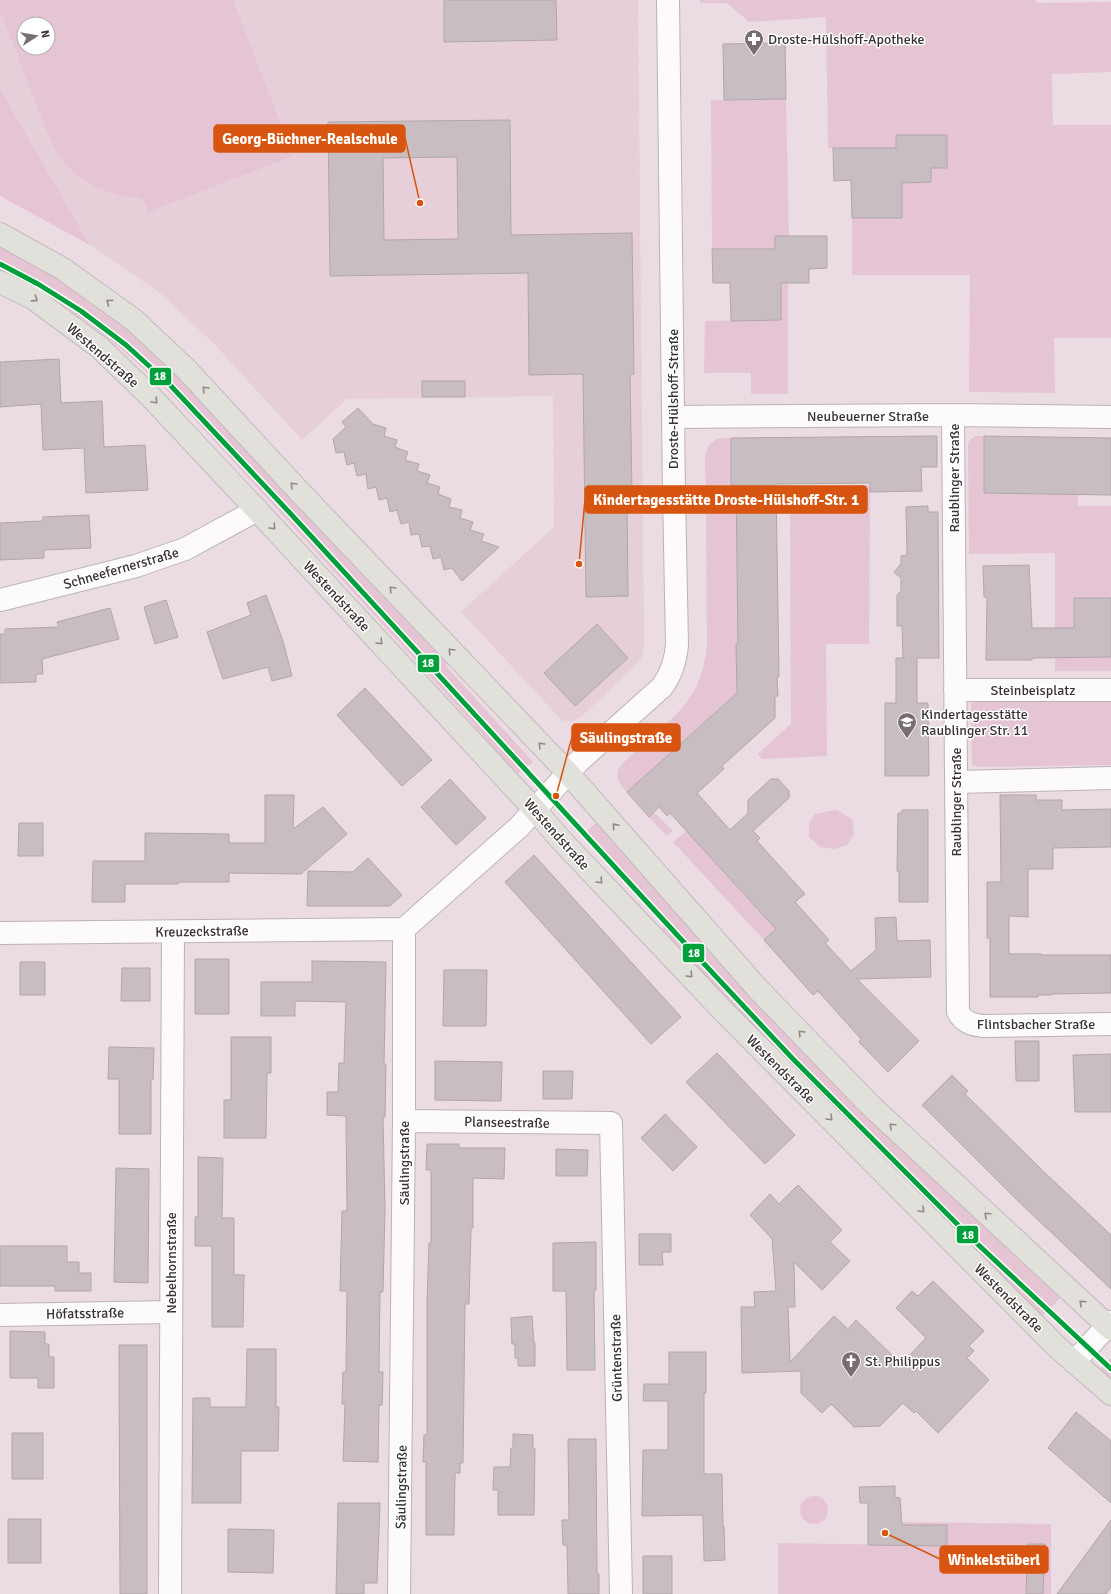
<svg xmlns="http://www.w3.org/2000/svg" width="1111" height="1594" font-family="Signika,sans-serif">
  <rect width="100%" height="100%" fill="#eadce2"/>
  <path fill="#e6cfd8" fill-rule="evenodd" d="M0,0H638L644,644L642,657L633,668L580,718L572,721H564L558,716L461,612L554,527L553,396L347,399L302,440L215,345L160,293L90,245L0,89ZM24,24H48V48H24Z"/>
  <path fill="#e5c5d3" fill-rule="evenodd" d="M0,0H233L293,156L148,212L142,198L121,196L98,188L75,174L57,154L45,127L0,11ZM24,24H48V48H24Z
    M700,0H1035L1036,3L1111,2V72L1052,74L1053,125H1111V338H1054L1055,393L969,392L970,275H852V218H902V183L931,182V173L927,168H947V135H896V148H828L826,17L749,22L727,3H700Z
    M0,89L90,245L0,196Z
    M786,99L789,236H775V249H712L711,100Z
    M0,245L63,279L153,346L449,662L446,666L533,762L515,776L482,734L418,663L174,397C137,362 98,327 55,300C37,289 18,281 0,271Z
    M781,283H788V394H751V373H704L705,321L781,320Z
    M975,436H984V493L1078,494V506H1111V671H1055V553L969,554L968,445L969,441Z
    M721,438H731V485H706C706,469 699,443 721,438Z
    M849,485H870L869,644H826L827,756L762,759L758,754L791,724L790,504L849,502Z
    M736,504L738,644L736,645L737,696H733L627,792C620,784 615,779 619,768C626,759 635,752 643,745C680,711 702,697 707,645L706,505Z
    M1111,699V765L980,767L972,765L971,703L979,701Z
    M836,810L852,819L854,834L847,845L834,849L820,847L809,837V824L815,814Z
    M654,812L673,831L667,836L649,817Z
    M597,822L936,1182L1060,1298L1041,1318C997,1268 948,1223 901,1176C819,1095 737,1015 662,928L665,925L583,835Z
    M687,831L776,929L764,940L673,842Z
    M1111,1358V1379L1100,1369Z
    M800 1510a14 14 0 1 1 28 0a14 14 0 1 1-28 0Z
    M902,1522L1051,1524V1594H778V1543L902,1545Z"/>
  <path fill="#c8bec2" stroke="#b1a6ab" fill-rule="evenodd" d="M444,0H556L557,40L444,42Z
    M785,43L786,99L724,100L723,44Z
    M510,120L511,235L632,233L634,374H630L632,494H627L628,596L586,597L583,374L529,375L528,273L330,276L328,122ZM457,157L458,239L384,240L383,158Z
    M896,135H947V168H931V182L902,183V218H852L851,180L834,181L833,148H896Z
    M775,236H827V268L809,269V283H781V320L731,321L730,283H713L712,249H775Z
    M59,359L61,403L102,401L104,447L145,445L148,490L86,493L84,448L43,450L41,404L0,407V362Z
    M422,381H465V397H422Z
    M358,408L373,424L386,428L384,436L397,440L395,447L408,452L405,460L419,464L417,471L430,475L427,483L440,487L438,494L451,499L449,507L462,510L460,518L473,522L470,530L484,534L481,541L499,547L462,581L452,568L444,570L441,557L433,559L430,546L422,547L419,534L411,535L409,522L401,524L397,510L390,512L387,498L379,500L376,487L368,489L366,474L357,476L354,463L347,465L344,452L336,453L333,439L346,427L342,422Z
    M937,436V467H921L922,491L870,492V483L776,484L779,677H777L778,696H775V718L722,766L724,769L697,793L730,830L748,813V800L771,779H778L789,791V798L753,831L760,838L757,841L805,894L795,902L829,940L825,943L851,971L876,950L875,918L896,917L897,941L930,940L931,977L857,979L919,1041L888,1072L859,1042L861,1039L818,991L813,995L764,940L776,929L670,813L667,816L659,807L649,817L627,792L737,693L736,644H738L736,485H731V438Z
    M984,436L1111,438V495L984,493Z
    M928,506V512H938L939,658H917V703H928L929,776H885V703H896V658H905H903L902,626H897V595L901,591V578L894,572L901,564V556L907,555L906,507Z
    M89,515L91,548L44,550V558L0,560V523L43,521V517Z
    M1029,565L1032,628H1074V598H1111V657L1032,658V660H986L987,597H984L983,566Z
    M266,595L283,641L292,676L272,681L268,667L223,679L207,632L251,615L247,603Z
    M166,600L178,637L155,644L144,607Z
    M110,608L119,639L42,659L43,674H36V682L0,683V634H5V629L59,627L57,622Z
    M597,624L628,658L575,706L544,673Z
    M365,688L432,760L402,786L337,715Z
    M450,779L486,818L456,845L421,807Z
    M265,795H294L293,829L323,807L347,834L301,874L229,873V882H178V884H125V902H92L93,861H145V833L229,834V843H265Z
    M1000,795H1036V800H1062V810L1111,809V847L1053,848V869H1028V917L1009,916V954H1041V955H1111V993L1052,994V995H1038V997H990V938H987V882H1001Z
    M902,810H928V902H899V871H897L898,813H902Z
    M19,823H43V856H18Z
    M534,855L681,1017L651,1044L505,882Z
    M368,858L402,895L390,906H307L308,871L353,872Z
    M195,959H229V1014H195Z
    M312,961L386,962L384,1064H386L385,1117H383L385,1209L383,1292H380L379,1372H383L382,1405H379L378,1462L343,1461L345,1404H342L343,1372H346L347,1291H340L342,1211H347L346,1116L327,1115V1092H338L339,1063H344L346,1002L295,1001V1016H261V982H312Z
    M20,962H45V995H20Z
    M122,968H150V1001H121Z
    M444,970H487L486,1026H443Z
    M231,1037H271V1073H267L266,1138H224V1100H231Z
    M1015,1041H1039V1081H1016Z
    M109,1047L154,1048L153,1080H151V1134H119V1079H108Z
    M717,1053L795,1135L765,1164L686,1082Z
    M1111,1054V1112H1075L1073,1055Z
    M435,1061L502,1062L501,1101L435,1100Z
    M543,1071H573L572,1099H543Z
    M952,1075L968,1091L965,1094L1044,1172L1111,1235V1289L1017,1200L922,1105Z
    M665,1114L697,1147L673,1171L641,1138Z
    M427,1144H459V1148H505L504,1179L473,1178V1228H471L469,1304H465L463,1463H460V1473H455L454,1535H426V1462H423L424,1435H427V1303L429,1243H431V1170H426Z
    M556,1149L588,1150L587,1176H556Z
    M198,1157L223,1158L222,1218H234V1275H244L243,1327H212V1246H195V1217H198Z
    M116,1168L149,1169L148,1283L114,1282Z
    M798,1185L842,1230L830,1242L850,1261L822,1290L794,1262L795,1307H788L790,1362L834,1316L848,1329L856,1320L901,1364L926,1338L896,1308L912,1291L918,1296L933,1281L984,1331L969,1346L974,1351L967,1358L989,1380L938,1433L916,1411L914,1413L903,1403L880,1426L854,1427L831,1404L822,1413L801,1393V1371L742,1373L741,1307H755L754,1292L776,1291L772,1239L750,1215L770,1194L779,1204Z
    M639,1234H671V1252H662L663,1265H639Z
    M596,1242V1290H594L595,1370H567L566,1291H553V1243Z
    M0,1246H67V1262H79V1273H91V1291H55V1286H0Z
    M532,1316L534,1343H535V1366H518V1358H515V1344H512L511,1318Z
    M10,1331L45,1332V1344H49V1357H54V1388H38V1378H10Z
    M119,1345H147V1594H120Z
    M247,1349H276V1407H279L278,1451H241V1503H192L193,1398H210V1407H246Z
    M669,1352H706V1393H704V1474H722L723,1527H724L725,1560L704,1561L703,1515L642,1516L643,1450H668V1401H643L644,1384H669Z
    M1076,1412L1111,1441V1503L1048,1448Z
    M12,1433H43V1479H12Z
    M513,1434L533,1435V1448L535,1449L534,1515H498V1490H493L494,1467H510L511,1448H513Z
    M568,1439H596L597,1574H599V1594H568L567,1545H563L562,1520H569Z
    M895,1486V1497L900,1498L902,1525H947V1546L868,1545V1503H860L859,1487Z
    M338,1503H380L377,1583H364V1594H336Z
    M8,1519H41V1563H8Z
    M1111,1520V1587L1106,1594H1057Z
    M228,1529L274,1530L273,1573L228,1572Z
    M1028,1544H1045L1043,1594H1026Z
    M643,1556H672V1594H643Z"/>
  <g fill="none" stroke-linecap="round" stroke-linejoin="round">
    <g stroke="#bdb2b7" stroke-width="24">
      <path id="minor" d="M953,415L958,1012C964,1023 973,1025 984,1026L1111,1024
        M673,417L953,415L1111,417
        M0,600L136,566L185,549L257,510
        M955,690H1111
        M956,782L1111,778
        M0,933L404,929
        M404,1121L611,1123L621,1594
        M0,1315L170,1312
        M1074,1362L1111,1322
        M170,1594L173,932
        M399,1594L404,1121V929L519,827L579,761L662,687C672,673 676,660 677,644L674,495L668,0"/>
    </g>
    <g stroke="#c2babd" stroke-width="24">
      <path id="major" d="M0,234L63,269L134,320L186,369L296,488L568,773L758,989L870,1105L1111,1329
        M0,282L33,298L99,347L150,396L257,510L535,810L561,840L728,1016L1057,1347L1111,1394"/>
    </g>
    <use href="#minor" stroke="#fcfafb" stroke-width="22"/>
    <use href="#major" stroke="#e2e0da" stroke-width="22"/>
    <g stroke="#fff" stroke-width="8">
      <path id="tram-1" d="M0,264L38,284L81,311L126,345L171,386L289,512L679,937L793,1059L970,1237L1111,1369"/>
    </g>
    <use href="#tram-1" stroke="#00a03c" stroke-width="5"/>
  </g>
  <defs><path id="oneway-chevron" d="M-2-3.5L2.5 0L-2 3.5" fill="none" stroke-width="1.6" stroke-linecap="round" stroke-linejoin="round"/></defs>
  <g stroke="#8e8988">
    <use href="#oneway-chevron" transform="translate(35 299) rotate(33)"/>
    <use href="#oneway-chevron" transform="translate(109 302) rotate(-144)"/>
    <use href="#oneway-chevron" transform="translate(205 389) rotate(-133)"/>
    <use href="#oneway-chevron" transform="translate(155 401) rotate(47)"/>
    <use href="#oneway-chevron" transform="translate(293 485) rotate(-133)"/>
    <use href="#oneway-chevron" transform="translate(273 527) rotate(47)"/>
    <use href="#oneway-chevron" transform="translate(392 589) rotate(-134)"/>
    <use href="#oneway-chevron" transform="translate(380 642) rotate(47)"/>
    <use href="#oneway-chevron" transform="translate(451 651) rotate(-134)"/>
    <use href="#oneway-chevron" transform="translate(541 745) rotate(-134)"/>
    <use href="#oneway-chevron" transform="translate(615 826) rotate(-131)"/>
    <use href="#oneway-chevron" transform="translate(600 881) rotate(46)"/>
    <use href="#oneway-chevron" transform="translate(690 975) rotate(46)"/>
    <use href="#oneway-chevron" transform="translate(801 1033) rotate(-134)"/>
    <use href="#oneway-chevron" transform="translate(830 1118) rotate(45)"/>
    <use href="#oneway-chevron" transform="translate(892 1126) rotate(-137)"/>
    <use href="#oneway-chevron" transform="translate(922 1210) rotate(45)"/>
    <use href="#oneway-chevron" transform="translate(987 1215) rotate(-137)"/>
    <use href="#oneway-chevron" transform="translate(1082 1303) rotate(-137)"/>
  </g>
  <defs>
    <g id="pharmacy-pin" transform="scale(1)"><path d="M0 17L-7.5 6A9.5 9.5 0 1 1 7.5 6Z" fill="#786e72" stroke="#fff"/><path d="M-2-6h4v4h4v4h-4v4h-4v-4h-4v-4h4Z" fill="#fff"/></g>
    <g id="school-pin" transform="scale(1)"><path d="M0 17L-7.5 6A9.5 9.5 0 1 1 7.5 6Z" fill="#786e72" stroke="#fff"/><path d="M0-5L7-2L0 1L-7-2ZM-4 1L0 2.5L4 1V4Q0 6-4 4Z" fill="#fff"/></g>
    <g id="church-pin" transform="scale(1)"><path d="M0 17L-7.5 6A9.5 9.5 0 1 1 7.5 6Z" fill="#786e72" stroke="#fff"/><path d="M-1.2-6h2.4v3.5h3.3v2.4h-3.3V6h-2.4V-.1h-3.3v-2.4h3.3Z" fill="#fff"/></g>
  </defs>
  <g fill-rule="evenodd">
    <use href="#pharmacy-pin" x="754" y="39"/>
    <use href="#school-pin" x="907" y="722"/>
    <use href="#church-pin" x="851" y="1361"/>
  </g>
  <g text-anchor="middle" stroke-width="3" stroke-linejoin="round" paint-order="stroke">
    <g font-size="14" fill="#3b3236" stroke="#fff" text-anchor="start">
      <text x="768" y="44">Droste-Hülshoff-Apotheke</text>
      <text x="921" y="719">Kindertagesstätte<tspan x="921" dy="16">Raublinger Str. 11</tspan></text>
      <text x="865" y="1366">St. Philippus</text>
    </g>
    <g font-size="14" fill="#3b3236" stroke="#fff">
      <text transform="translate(103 355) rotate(41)" y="5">Westendstraße</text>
      <text transform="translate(673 399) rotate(-90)" y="5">Droste-Hülshoff-Straße</text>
      <text x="868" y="421">Neubeuerner Straße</text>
      <text transform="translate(954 478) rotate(-90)" y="5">Raublinger Straße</text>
      <text transform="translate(121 568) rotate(-16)" y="5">Schneefernerstraße</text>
      <text transform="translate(337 596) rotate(47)" y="5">Westendstraße</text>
      <text x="1033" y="695">Steinbeisplatz</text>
      <text transform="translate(956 802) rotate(-90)" y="5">Raublinger Straße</text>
      <text transform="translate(557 834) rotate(48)" y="5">Westendstraße</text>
      <text transform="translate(202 931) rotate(-1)" y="5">Kreuzeckstraße</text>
      <text x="1036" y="1029">Flintsbacher Straße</text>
      <text transform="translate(781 1069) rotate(45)" y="5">Westendstraße</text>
      <text transform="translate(507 1122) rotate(1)" y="5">Planseestraße</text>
      <text transform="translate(404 1163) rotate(-90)" y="5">Säulingstraße</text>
      <text transform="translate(171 1263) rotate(-90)" y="5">Nebelhornstraße</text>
      <text transform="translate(1009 1298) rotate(45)" y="5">Westendstraße</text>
      <text transform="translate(85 1313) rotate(-1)" y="5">Höfatsstraße</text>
      <text transform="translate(616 1358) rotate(-91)" y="5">Grüntenstraße</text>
      <text transform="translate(401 1487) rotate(-89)" y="5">Säulingstraße</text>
    </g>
  </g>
  <path fill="none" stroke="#d75510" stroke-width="1.5" d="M420 203L405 138M579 564L585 499M556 796L572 737M885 1533L940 1559"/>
  <g fill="#d75510" stroke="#fff" stroke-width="1.5">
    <circle cx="420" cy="203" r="4"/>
    <circle cx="579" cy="564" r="4"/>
    <circle cx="556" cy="796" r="4"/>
    <circle cx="885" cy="1533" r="4"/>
  </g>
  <g fill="#d75510" stroke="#d75510" stroke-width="1.5">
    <rect x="214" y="125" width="191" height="27" rx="4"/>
    <rect x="585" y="486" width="282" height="27" rx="4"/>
    <rect x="572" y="724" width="108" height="27" rx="4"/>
    <rect x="940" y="1546" width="108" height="27" rx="4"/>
  </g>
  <g font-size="15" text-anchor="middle" font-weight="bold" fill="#fff">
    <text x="310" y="144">Georg-Büchner-Realschule</text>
    <text x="726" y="505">Kindertagesstätte Droste-Hülshoff-Str. 1</text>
    <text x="626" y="743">Säulingstraße</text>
    <text x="994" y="1565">Winkelstüberl</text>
  </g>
  <g stroke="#fff" stroke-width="1.5">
    <rect x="149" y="367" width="23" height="19" rx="4" fill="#00a03c"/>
    <rect x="417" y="654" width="23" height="19" rx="4" fill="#00a03c"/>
    <rect x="682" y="943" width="23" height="20" rx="4" fill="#00a03c"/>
    <rect x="956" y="1225" width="23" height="19" rx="4" fill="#00a03c"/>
  </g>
  <g font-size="11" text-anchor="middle" font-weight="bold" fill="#fff">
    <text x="160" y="380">18</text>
    <text x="428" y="667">18</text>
    <text x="694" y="957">18</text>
    <text x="968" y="1239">18</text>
  </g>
  <g transform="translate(36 36) rotate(78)"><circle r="19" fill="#ffffff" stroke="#b1adaf"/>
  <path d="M0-3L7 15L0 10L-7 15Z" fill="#786e72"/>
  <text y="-6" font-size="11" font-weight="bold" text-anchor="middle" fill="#3b3236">N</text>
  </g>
</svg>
